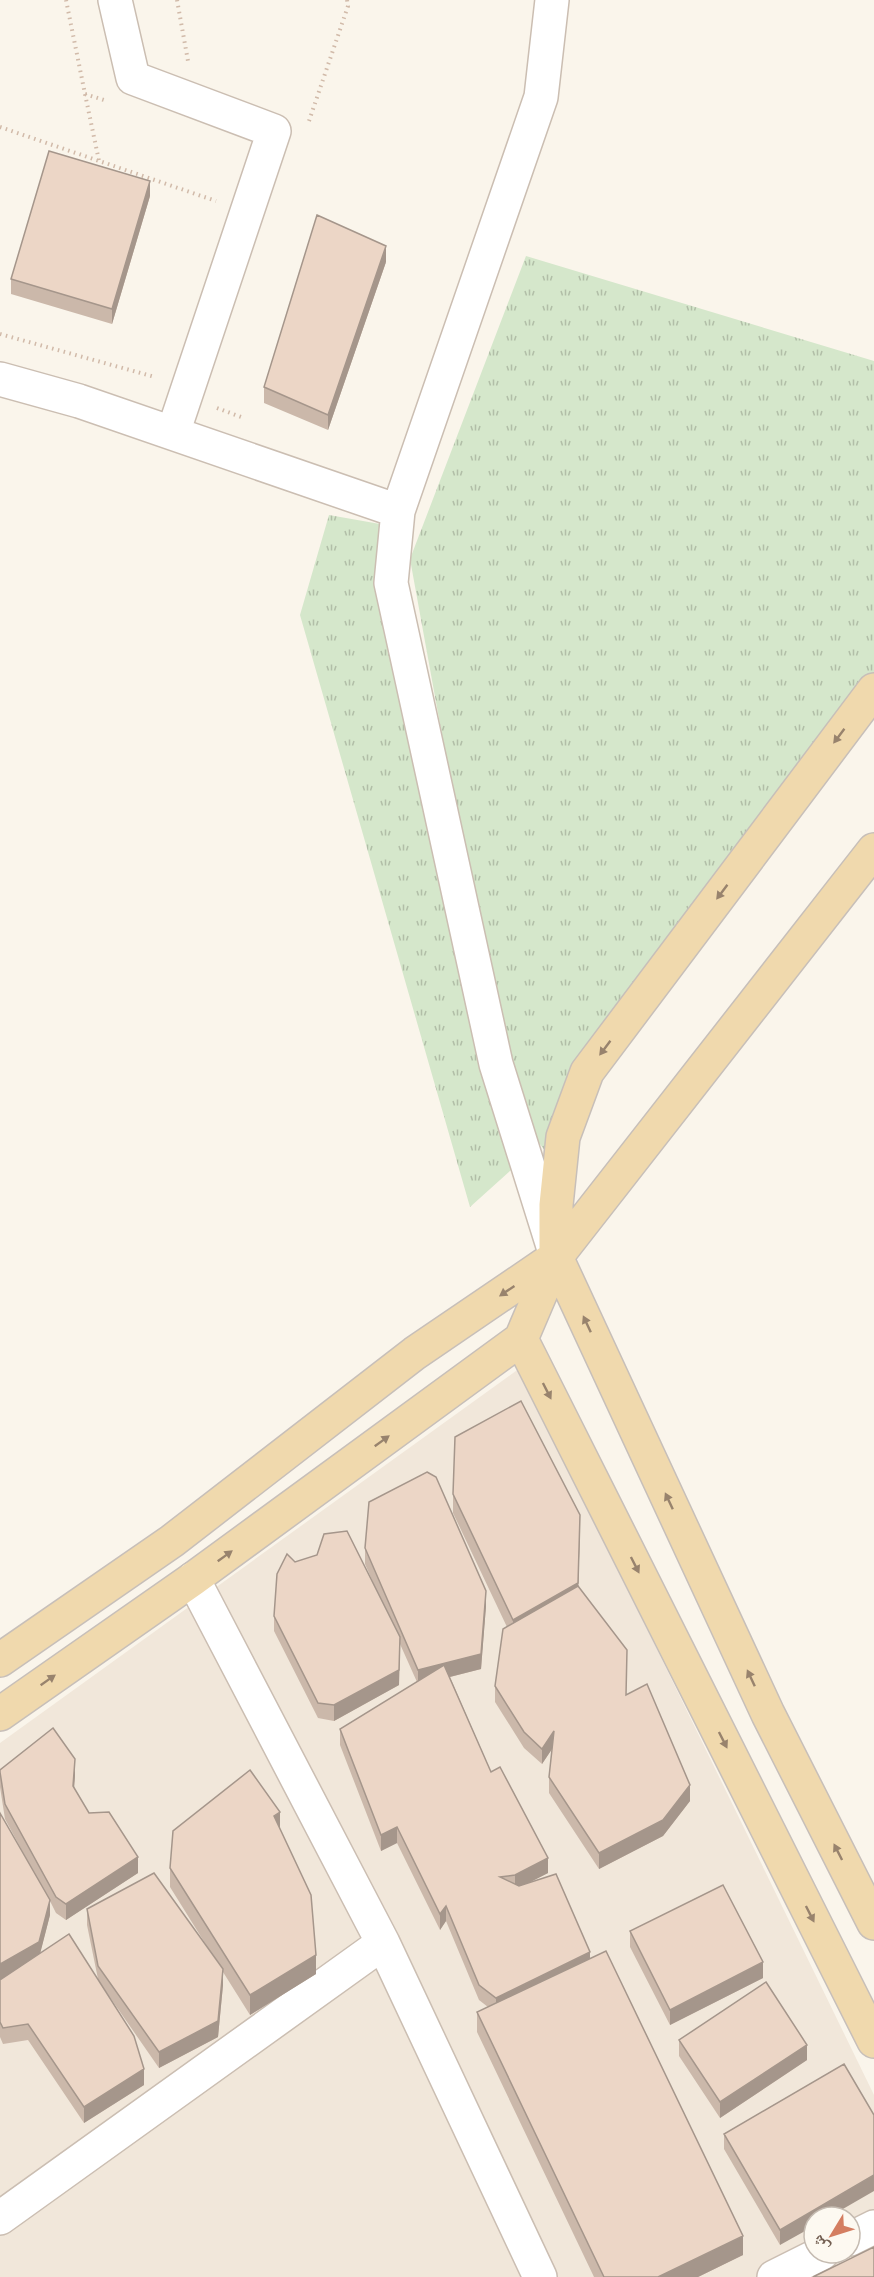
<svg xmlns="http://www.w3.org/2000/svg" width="874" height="2277" font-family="Inter,'Noto Naskh Arabic',sans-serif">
  <defs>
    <pattern id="grass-tufts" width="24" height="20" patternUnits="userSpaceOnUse" patternTransform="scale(1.5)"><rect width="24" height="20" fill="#d5e7cb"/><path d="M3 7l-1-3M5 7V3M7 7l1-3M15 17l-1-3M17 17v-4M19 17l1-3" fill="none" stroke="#b1bea7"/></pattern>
  </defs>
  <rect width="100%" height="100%" fill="#faf5eb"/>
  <path fill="#f1e7da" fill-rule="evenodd" d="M520,1368L874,2095V2277H0V1743ZM814,2217H850V2253H814Z"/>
  <path fill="url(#grass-tufts)" d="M526,256L874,361V678L546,1152L509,1104L410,559Z
    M329,515L380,524L520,1162L470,1207L300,615Z"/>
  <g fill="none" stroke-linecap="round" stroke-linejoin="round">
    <g stroke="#cbbeb2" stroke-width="36">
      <path id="minor" d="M115,0L133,78L274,131L173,433
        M552,0L541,97L398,511L391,583L496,1064L553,1246
        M0,379L79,401L398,511
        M193,1579L383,1943L540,2277
        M0,2218L383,1943
        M850,2239L874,2227
        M774,2277L822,2253"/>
    </g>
    <g stroke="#c7bfb9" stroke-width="36">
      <path id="major" d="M556,1257L768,1714L874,1923
        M521,1339L874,2041
        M0,1660L172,1541L415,1353L556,1257V1205L563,1137L587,1072L874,690
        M0,1714L193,1579L521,1339L556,1257L874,850"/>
    </g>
    <path stroke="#d1baa9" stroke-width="4" stroke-dasharray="1.5 4.5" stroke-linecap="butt" d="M66,0L85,94L107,101
      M177,0L188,61
      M85,94L99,161
      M309,121L348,6L347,0
      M0,127L216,201
      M0,334L155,377
      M217,408L241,417"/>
    <use href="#minor" stroke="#fff" stroke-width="33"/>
    <use href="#major" stroke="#f0d9ad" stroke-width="33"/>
  </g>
  <path fill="#cbb8aa" d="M150,196L112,324L11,294V279Z
    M386,262L328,430L264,403V387Z
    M453,1494L580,1535L578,1587L627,1665L626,1694L690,1801L663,1836L599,1869L549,1793V1777L552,1749L542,1764L524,1748L495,1702V1686L507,1627L453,1513Z
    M365,1548L486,1606L481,1669L450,1677L491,1772L548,1873L530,1882L590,1958L743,2255L698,2277H594L477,2032V2012L488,2007L479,2000L446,1921L440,1930L397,1843L381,1851L340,1745V1729L417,1682L400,1644L399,1685L334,1721L318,1718L274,1631V1616L295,1562L375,1587L365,1564Z
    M0,1770L75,1775L74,1788L89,1813L138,1873L66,1920L56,1913L50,1901V1915L40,1953L98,1979L87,1925V1909L208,1948L170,1887V1868L280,1829L316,1974L250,2015L223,1972V1985L218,2037L159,2068L109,1996L144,2085L84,2123L28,2040L3,2044L0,2037V1980L33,1871L5,1819L0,1787Z
    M630,1931L763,1978L670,2025L630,1947Z
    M679,2040L807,2060L720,2118L679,2056Z
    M844,2064L780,2245L724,2149V2134Z"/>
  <path fill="#a5968b" d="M150,181V196L112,324V309Z
    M386,246V262L328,430V415Z
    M580,1515L578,1602L513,1639V1620Z
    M486,1591V1606L481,1669L418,1685V1670Z
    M400,1637L399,1685L334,1721V1705Z
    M554,1731V1746L542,1764V1749Z
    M75,1759V1775L73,1802V1786Z
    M690,1785V1801L663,1836L599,1869V1853Z
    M280,1812V1831L274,1816Z
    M397,1827V1843L381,1851V1835Z
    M138,1857V1873L66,1920V1904Z
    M548,1858V1873L515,1890V1875Z
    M50,1900V1915L39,1958L0,1980V1964Z
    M446,1906V1921L440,1930V1914Z
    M590,1952V1967L496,2014V1998Z
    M316,1955V1974L250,2015V1995Z
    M763,1962V1978L670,2025V2010Z
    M223,1969V1985L218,2037L159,2068V2052Z
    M807,2045V2060L720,2118V2102Z
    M144,2069V2085L84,2123V2107Z
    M874,2175V2191L829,2217H814V2226L780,2245V2230Z
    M743,2236V2255L698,2277H658Z"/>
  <path fill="#ecd6c6" stroke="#a5968b" stroke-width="1.5" d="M49,151L150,181L112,309L11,279Z
    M317,215L386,246L328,415L264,387Z
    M521,1401L580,1515L578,1583L513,1620L453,1494L455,1437Z
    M427,1472L436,1477L486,1591L481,1654L418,1670L365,1548L369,1502Z
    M347,1531L400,1637L399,1670L334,1705L318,1703L274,1616L277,1574L287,1554L295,1562L317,1555L324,1534Z
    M578,1586L627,1650L626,1695L647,1684L690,1785L663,1820L599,1853L549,1777L554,1731L542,1749L524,1732L495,1686L503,1629Z
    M444,1665L491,1772L500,1767L548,1858L515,1875L500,1877L519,1886L556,1874L590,1952L496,1998L479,1985L446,1906L440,1914L397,1827L381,1835L340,1729Z
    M53,1728L75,1759L73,1786L89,1813L109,1812L138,1857L66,1904L56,1897L5,1804L0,1772V1770Z
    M250,1770L280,1812L274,1816L311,1895L316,1955L250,1995L170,1868L173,1831Z
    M0,1813L50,1900L39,1942L0,1964Z
    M154,1873L223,1969L218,2021L159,2052L98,1966L87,1909Z
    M723,1885L763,1962L670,2010L630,1931Z
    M69,1934L134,2036L144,2069L84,2107L28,2024L3,2028L0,2022V1980Z
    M606,1951L743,2236L658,2277H604L477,2012Z
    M766,1982L807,2045L720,2102L679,2040Z
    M844,2064L874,2115V2175L780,2230L724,2134Z
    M874,2247V2277H813Z"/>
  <defs><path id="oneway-solid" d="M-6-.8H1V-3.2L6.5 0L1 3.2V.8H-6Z" transform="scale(1.5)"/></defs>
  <g fill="#98836d">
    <use href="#oneway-solid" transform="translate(839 736) rotate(127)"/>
    <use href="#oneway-solid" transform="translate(722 892) rotate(127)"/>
    <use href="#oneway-solid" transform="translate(605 1048) rotate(127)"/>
    <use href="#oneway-solid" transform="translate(507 1291) rotate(146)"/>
    <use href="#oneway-solid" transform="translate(587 1324) rotate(-115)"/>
    <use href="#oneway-solid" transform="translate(547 1391) rotate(63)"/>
    <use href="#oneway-solid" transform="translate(382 1441) rotate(-36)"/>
    <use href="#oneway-solid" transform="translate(669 1501) rotate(-115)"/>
    <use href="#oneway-solid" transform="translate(225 1556) rotate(-36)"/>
    <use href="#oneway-solid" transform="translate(635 1565) rotate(63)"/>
    <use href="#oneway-solid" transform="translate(751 1678) rotate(-115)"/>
    <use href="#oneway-solid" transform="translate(48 1680) rotate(-35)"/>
    <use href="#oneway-solid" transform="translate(723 1740) rotate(63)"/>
    <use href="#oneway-solid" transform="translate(838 1852) rotate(-117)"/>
    <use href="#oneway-solid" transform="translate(810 1914) rotate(63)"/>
  </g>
  <g transform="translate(832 2235) rotate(232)"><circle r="28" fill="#fdf9f1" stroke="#c5bbb1" stroke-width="1.5"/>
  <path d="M0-4.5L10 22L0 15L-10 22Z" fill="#d47e61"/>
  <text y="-9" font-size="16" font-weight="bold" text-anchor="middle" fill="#725e51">ش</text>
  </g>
</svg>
